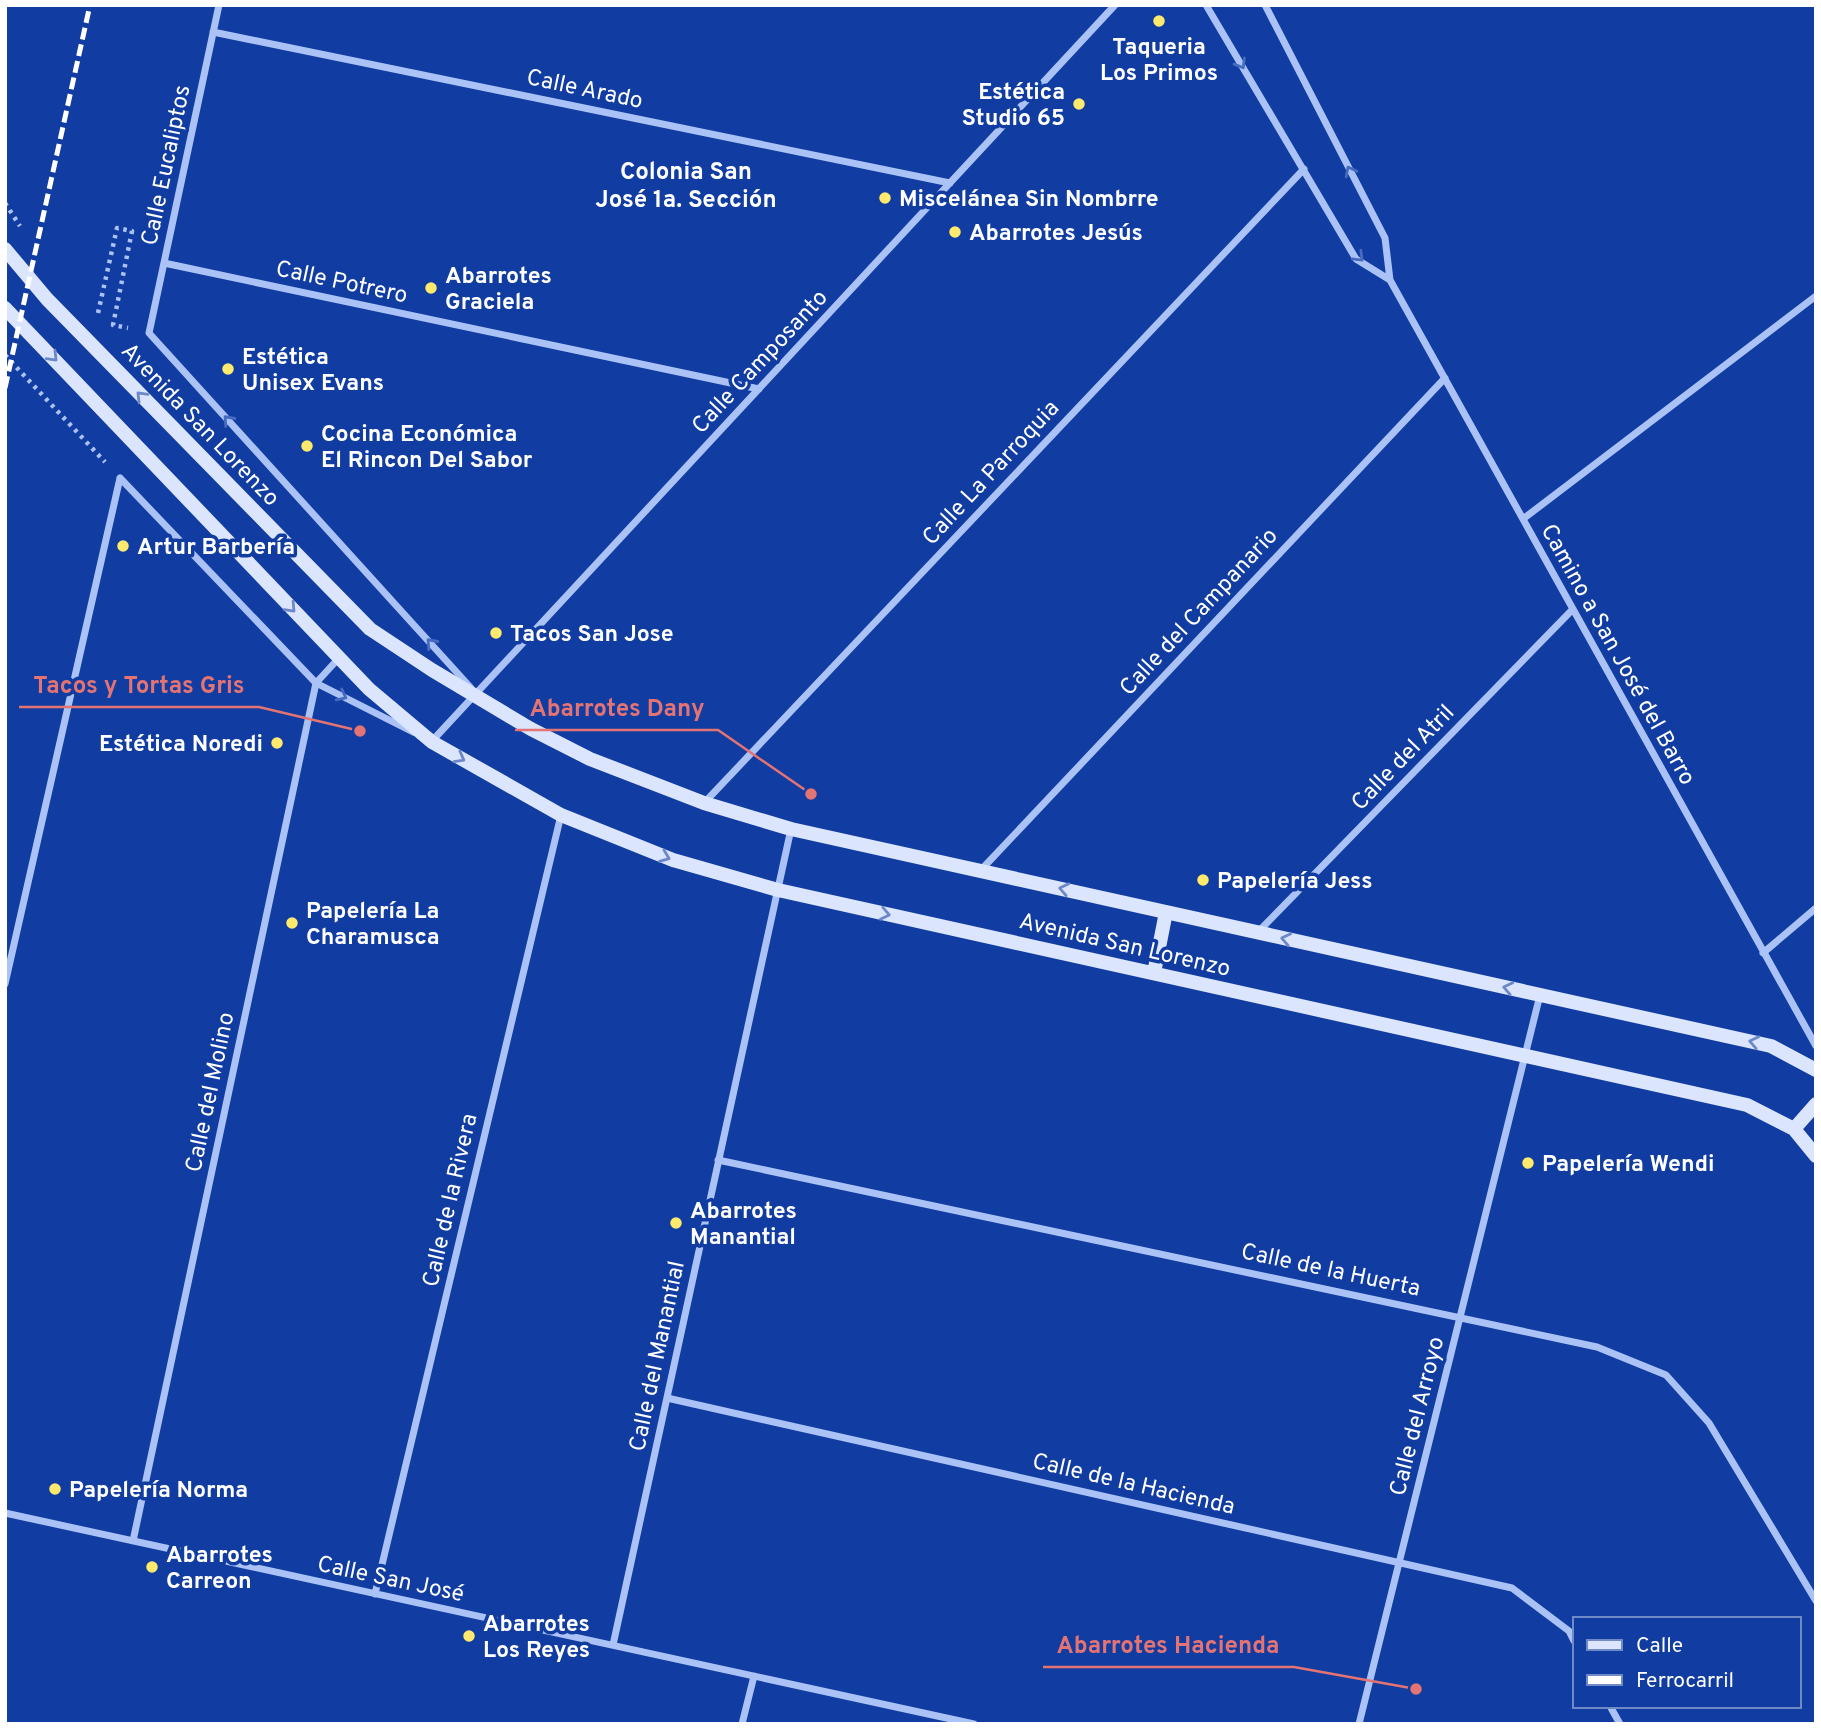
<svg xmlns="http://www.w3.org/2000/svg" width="1821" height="1729" font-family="Overpass,sans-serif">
  <rect width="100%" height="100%" fill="#113ca1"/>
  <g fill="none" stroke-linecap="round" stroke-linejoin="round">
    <path stroke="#aac2f5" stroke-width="4.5" stroke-dasharray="3.5 5" stroke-linecap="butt" d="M5,203L20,226
      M98,313L117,228L132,231L113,325L128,328
      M5,355L105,462"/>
    <path stroke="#aac2f5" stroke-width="7" d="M219,5L149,333L471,688
      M1206,5L1356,259L1390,280
      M1265,5L1385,238L1390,280L1816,1046
      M213,32L950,183
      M164,263L759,389
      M120,478L316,683L413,732
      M1523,519L1816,296
      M432,741L1115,5
      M705,802L1304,169
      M981,870L1445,378
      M1258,932L1573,609
      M1763,953L1816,908
      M5,984L120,478
      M718,1160L1597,1347L1666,1375L1709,1423L1816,1601
      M667,1398L1512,1588L1569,1631L1574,1641
      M5,1513L974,1724
      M133,1541L316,683L338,659
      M375,1594L561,815
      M613,1645L791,829
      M1610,1706L1620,1724
      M742,1724L754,1676
      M1359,1724L1540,995"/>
    <path stroke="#dbe5fe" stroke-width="14" d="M5,249L47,299L370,629L432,670L531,729L590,759L704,803L791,829L1771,1046L1816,1070
      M5,308L369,689L432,742L561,815L673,860L778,890L1747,1105L1794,1129L1816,1156
      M1154,973L1166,912
      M1794,1129L1816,1104"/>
    <path stroke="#fff" stroke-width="5" stroke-dasharray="12 5" stroke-linecap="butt" d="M5,388L90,5"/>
  </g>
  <defs><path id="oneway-chevron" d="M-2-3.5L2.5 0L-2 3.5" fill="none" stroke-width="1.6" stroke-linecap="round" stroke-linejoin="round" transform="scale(1.75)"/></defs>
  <g stroke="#476bbe">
    <use href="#oneway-chevron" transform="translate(1241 64) rotate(59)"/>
    <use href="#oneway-chevron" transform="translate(1350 171) rotate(-117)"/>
    <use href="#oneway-chevron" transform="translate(1359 257) rotate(45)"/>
    <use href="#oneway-chevron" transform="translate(228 420) rotate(-132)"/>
    <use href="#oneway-chevron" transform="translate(431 643) rotate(-132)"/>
    <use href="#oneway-chevron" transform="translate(342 696) rotate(27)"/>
  </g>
  <g stroke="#6c88cb">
    <use href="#oneway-chevron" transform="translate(53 357) rotate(46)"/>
    <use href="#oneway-chevron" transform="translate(141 396) rotate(-134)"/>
    <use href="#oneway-chevron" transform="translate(291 608) rotate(47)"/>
    <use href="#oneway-chevron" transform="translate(460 758) rotate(29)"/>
    <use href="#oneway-chevron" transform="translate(665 857) rotate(21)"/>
    <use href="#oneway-chevron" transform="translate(1064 889) rotate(-168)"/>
    <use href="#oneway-chevron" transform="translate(885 914) rotate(12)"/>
    <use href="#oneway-chevron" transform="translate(1286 939) rotate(-168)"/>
    <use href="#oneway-chevron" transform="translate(1508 988) rotate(-168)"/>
    <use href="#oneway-chevron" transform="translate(1754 1042) rotate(-168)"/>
  </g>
  <g fill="#ffea6e" stroke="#113ca1" stroke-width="2.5">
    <circle cx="1159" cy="21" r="7"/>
    <circle cx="1079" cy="104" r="7"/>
    <circle cx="885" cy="198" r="7"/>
    <circle cx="955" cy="232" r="7"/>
    <circle cx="431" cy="288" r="7"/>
    <circle cx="228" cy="369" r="7"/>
    <circle cx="307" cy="446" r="7"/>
    <circle cx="123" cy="546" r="7"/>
    <circle cx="496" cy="633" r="7"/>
    <circle cx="277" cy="743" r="7"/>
    <circle cx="1203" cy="880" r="7"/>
    <circle cx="292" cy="923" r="7"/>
    <circle cx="1528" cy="1163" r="7"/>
    <circle cx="676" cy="1223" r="7"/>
    <circle cx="55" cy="1489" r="7"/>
    <circle cx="152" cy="1567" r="7"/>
    <circle cx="469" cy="1636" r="7"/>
  </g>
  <g text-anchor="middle" stroke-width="7" stroke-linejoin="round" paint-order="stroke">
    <g font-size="23" font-weight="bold" fill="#fff" stroke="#113ca1" text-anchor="start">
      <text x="1159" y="54" text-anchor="middle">Taqueria<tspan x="1159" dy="26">Los Primos</tspan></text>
      <text x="1065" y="99" text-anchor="end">Estética<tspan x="1065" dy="26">Studio 65</tspan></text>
      <text x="899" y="206">Miscelánea Sin Nombrre</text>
      <text x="969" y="240">Abarrotes Jesús</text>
      <text x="445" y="283">Abarrotes<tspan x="445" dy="26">Graciela</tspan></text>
      <text x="242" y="364">Estética<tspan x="242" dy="26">Unisex Evans</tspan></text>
      <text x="321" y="441">Cocina Económica<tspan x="321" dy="26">El Rincon Del Sabor</tspan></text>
      <text x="137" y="554">Artur Barbería</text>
      <text x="510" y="641">Tacos San Jose</text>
      <text x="263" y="751" text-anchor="end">Estética Noredi</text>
      <text x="1217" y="888">Papelería Jess</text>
      <text x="306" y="918">Papelería La<tspan x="306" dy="26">Charamusca</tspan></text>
      <text x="1542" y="1171">Papelería Wendi</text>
      <text x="690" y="1218">Abarrotes<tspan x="690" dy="26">Manantial</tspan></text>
      <text x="69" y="1497">Papelería Norma</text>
      <text x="166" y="1562">Abarrotes<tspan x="166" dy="26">Carreon</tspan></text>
      <text x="483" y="1631">Abarrotes<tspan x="483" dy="26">Los Reyes</tspan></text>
    </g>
    <g font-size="23" fill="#fff" stroke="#113ca1">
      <text transform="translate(585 88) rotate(12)" y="8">Calle Arado</text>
      <text transform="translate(165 165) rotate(-78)" y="8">Calle Eucaliptos</text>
      <text transform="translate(342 281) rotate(12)" y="8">Calle Potrero</text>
      <text transform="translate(759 361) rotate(-47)" y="8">Calle Camposanto</text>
      <text transform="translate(201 424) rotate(46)" y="8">Avenida San Lorenzo</text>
      <text transform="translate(990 472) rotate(-47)" y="8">Calle La Parroquia</text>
      <text transform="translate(1198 611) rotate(-47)" y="8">Calle del Campanario</text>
      <text transform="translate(1619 654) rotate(61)" y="8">Camino a San José del Barro</text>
      <text transform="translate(1402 757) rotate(-46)" y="8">Calle del Atril</text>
      <text transform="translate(1125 944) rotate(13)" y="8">Avenida San Lorenzo</text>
      <text transform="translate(209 1092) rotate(-78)" y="8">Calle del Molino</text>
      <text transform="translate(449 1200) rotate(-77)" y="8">Calle de la Rivera</text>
      <text transform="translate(1331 1269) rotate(12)" y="8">Calle de la Huerta</text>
      <text transform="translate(656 1356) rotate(-78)" y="8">Calle del Manantial</text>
      <text transform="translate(1416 1416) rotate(-76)" y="8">Calle del Arroyo</text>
      <text transform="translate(1134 1483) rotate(13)" y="8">Calle de la Hacienda</text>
      <text transform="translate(391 1578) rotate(12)" y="8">Calle San José</text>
    </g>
    <g font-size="24" font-weight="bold" fill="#fff" stroke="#113ca1">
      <text x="686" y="179">Colonia San<tspan x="686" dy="28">José 1a. Sección</tspan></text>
    </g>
  </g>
  <path fill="none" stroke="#e47373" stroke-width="2.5" d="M360 731L259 707H19M811 794L718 730H515M1416 1689L1294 1667H1043"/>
  <g fill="#e47373" stroke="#113ca1" stroke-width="2.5">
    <circle cx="360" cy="731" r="7"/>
    <circle cx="811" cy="794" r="7"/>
    <circle cx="1416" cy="1689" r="7"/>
  </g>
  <g font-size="24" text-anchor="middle" font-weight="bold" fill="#e47373" stroke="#113ca1" stroke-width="7" stroke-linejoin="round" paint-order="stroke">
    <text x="139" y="693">Tacos y Tortas Gris</text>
    <text x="617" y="716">Abarrotes Dany</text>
    <text x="1168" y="1653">Abarrotes Hacienda</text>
  </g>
  <rect width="1821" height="1729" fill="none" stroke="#ffffff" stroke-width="14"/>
  <rect x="1573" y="1617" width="228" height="91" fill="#113ca1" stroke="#708ac7" stroke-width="2"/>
  <rect x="1587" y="1640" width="35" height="10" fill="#dbe5fe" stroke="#708ac7" stroke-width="2"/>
  <text x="1636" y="1652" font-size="21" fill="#ffffff">Calle</text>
  <rect x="1587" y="1675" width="35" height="10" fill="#ffffff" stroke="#708ac7" stroke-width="2"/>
  <text x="1636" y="1687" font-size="21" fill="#ffffff">Ferrocarril</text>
</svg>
